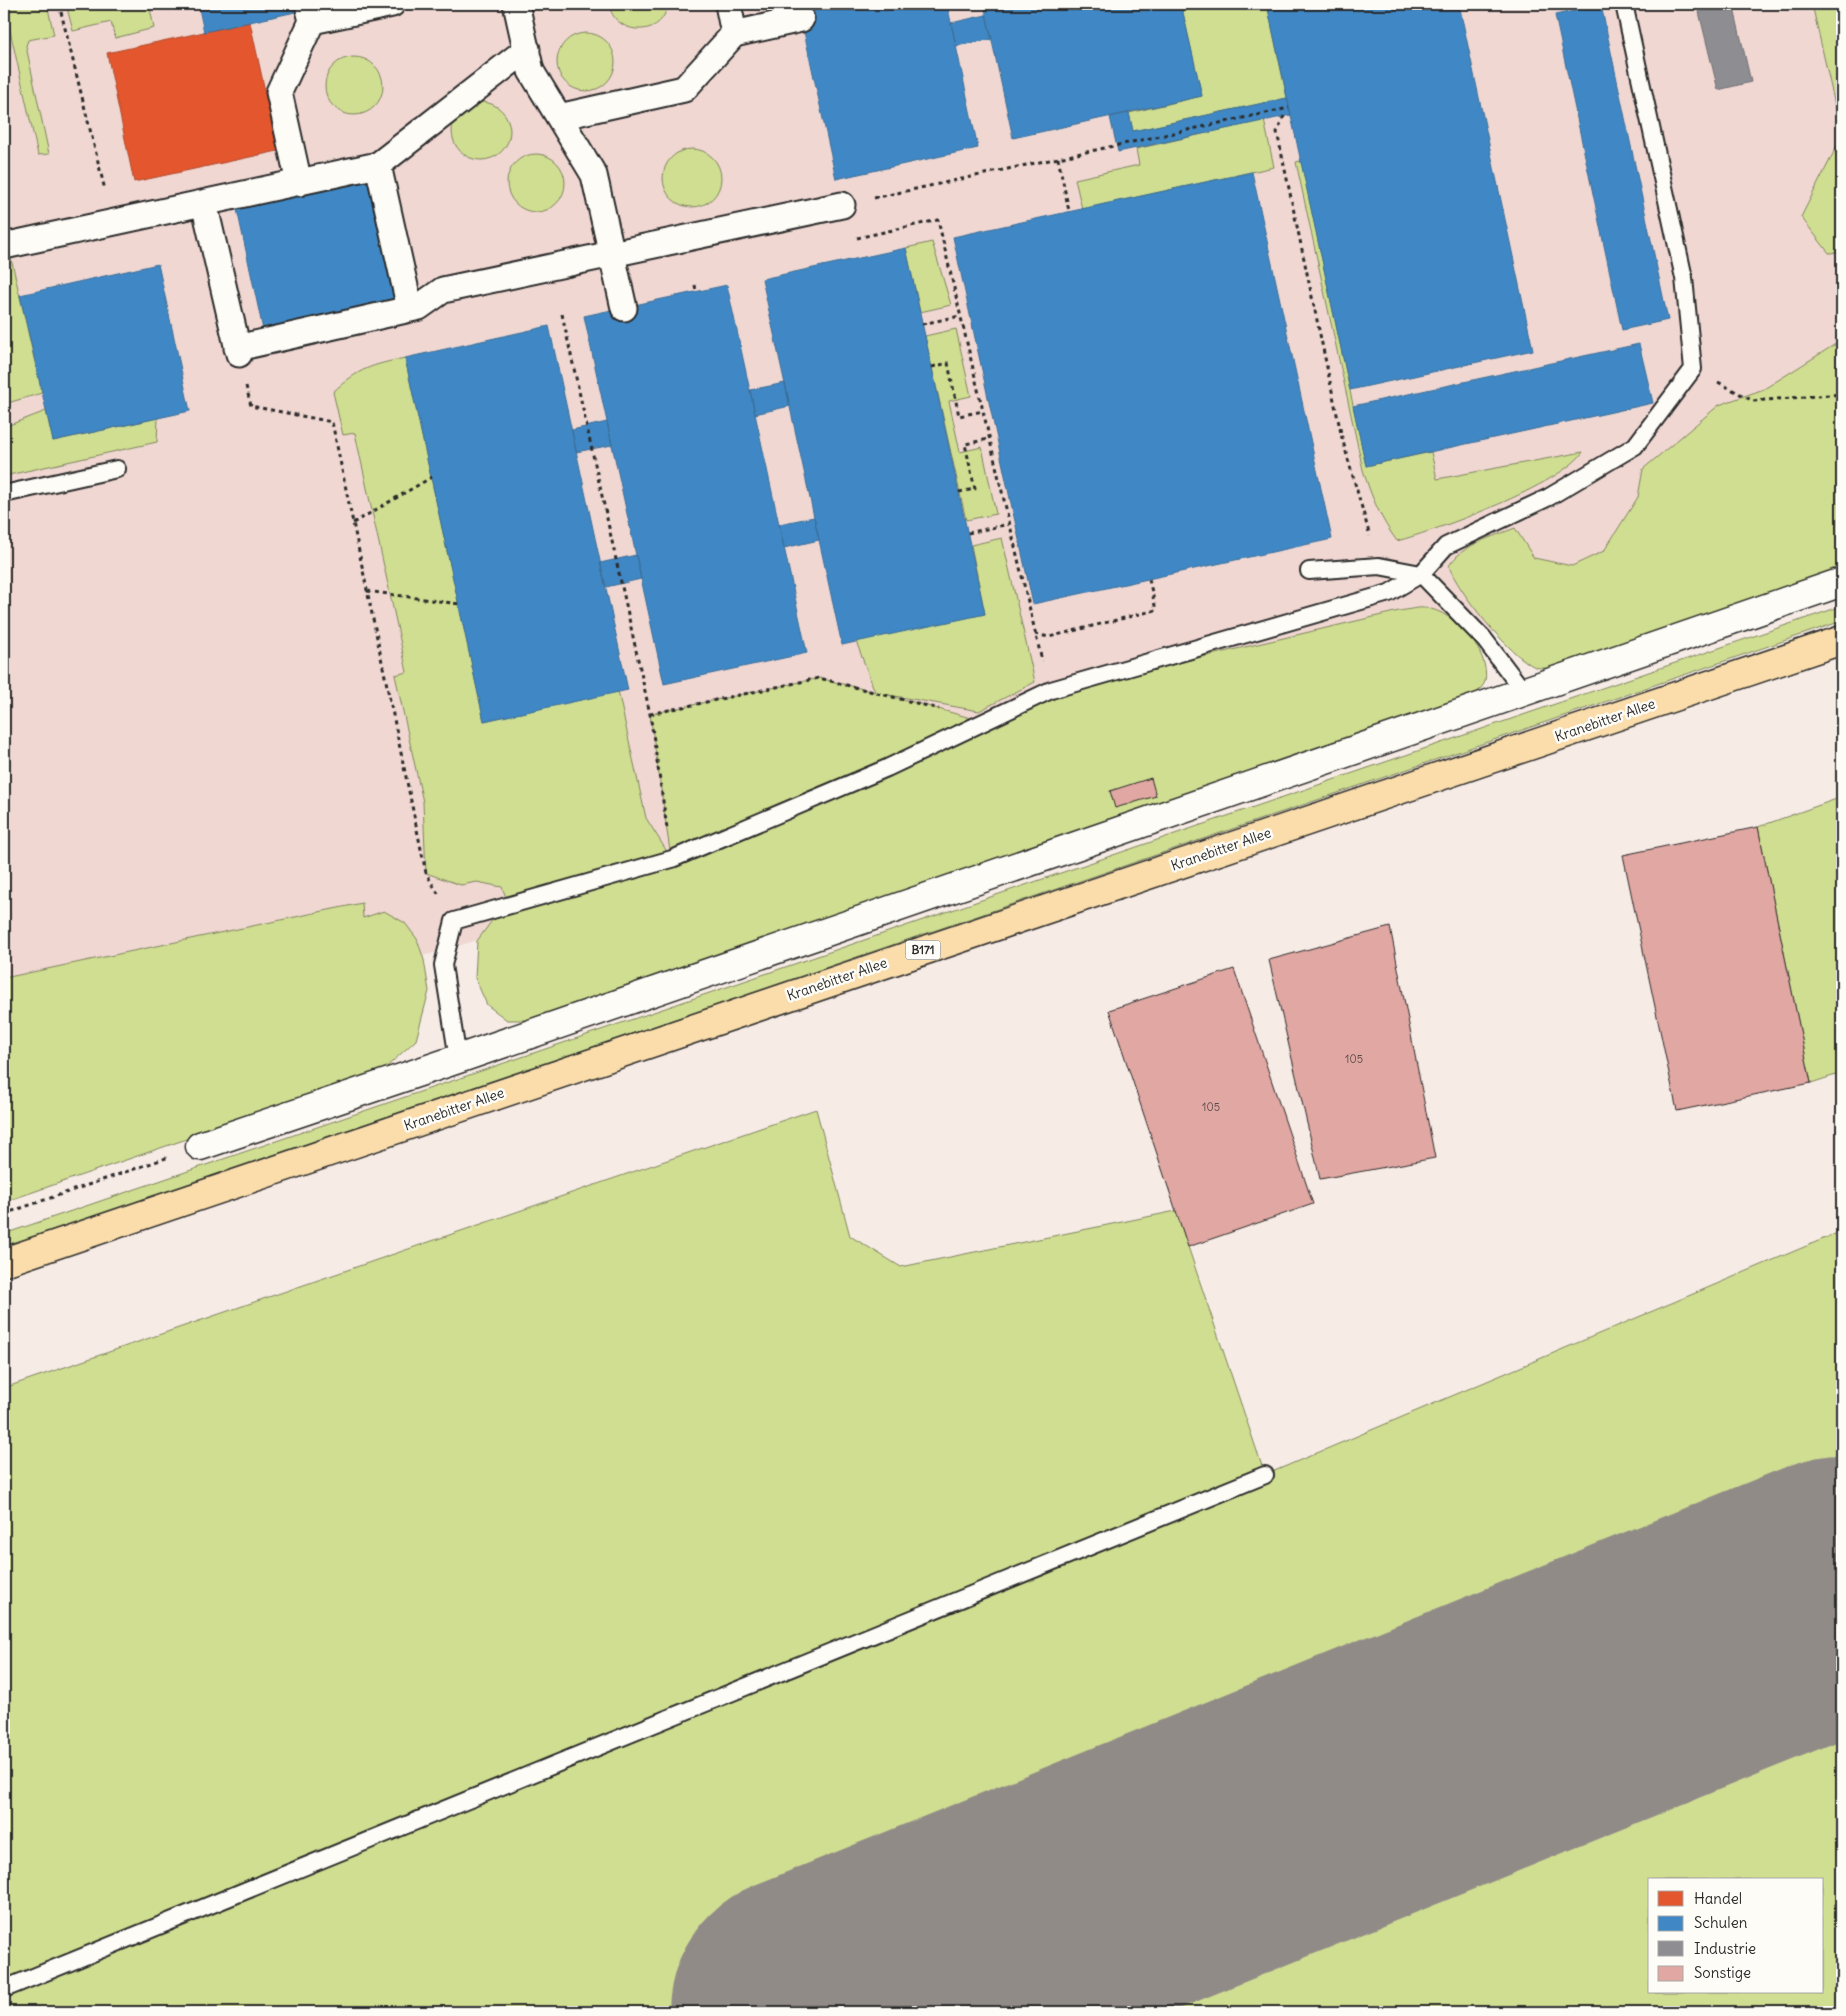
<svg xmlns="http://www.w3.org/2000/svg" width="1846" height="2016" font-family="Delius,sans-serif">
  <rect width="100%" height="100%" fill="#f7ebe6"/>
  <filter id="ink" filterUnits="userSpaceOnUse"><feTurbulence type="fractalNoise" baseFrequency=".02" numOctaves="2"/><feDisplacementMap in="SourceGraphic" scale="10" xChannelSelector="R" yChannelSelector="G"/><feConvolveMatrix kernelMatrix="1 2 1 2 8 2 1 2 1" color-interpolation-filters="sRGB"/></filter>
  <g filter="url(#ink)">
    <path fill="#f0d7d2" d="M4,4H1842V383L1484,639L431,954L4,1038Z"/>
    <path fill="#d0de91" stroke="#7e845e" fill-rule="evenodd" d="M4,4H47L54,35L28,40L26,46L49,154L38,155Z
      M66,4H149L154,28L115,38L111,22L73,31Z
      M609,4H667C665,38 614,37 609,4Z
      M1181,4H1267L1287,98L1133,131L1129,113L1202,96Z
      M1812,4H1842V252L1829,253L1801,217L1842,136Z
      M557 62a29 29 0 1 1 58 0a29 29 0 1 1-58 0Z
      M325 86a29 29 0 1 1 58 0a29 29 0 1 1-58 0Z
      M452 131a29 29 0 1 1 58 0a29 29 0 1 1-58 0Z
      M1264,120L1274,167L1082,209L1075,179L1139,165L1136,149Z
      M663 178a29 29 0 1 1 58 0a29 29 0 1 1-58 0Z
      M507 183a29 29 0 1 1 58 0a29 29 0 1 1-58 0Z
      M1301,161L1366,466L1431,452L1437,479L1583,452C1561,485 1438,530 1397,541C1381,520 1371,496 1363,470L1296,162Z
      M932,242L951,305L920,312L906,248Z
      M11,258L42,393L4,404V260Z
      M956,329L971,396L949,401L960,452L982,447L996,514L966,520L925,336Z
      M1842,340V570L1558,668C1551,668 1541,669 1535,667C1510,656 1457,591 1449,566C1462,544 1493,537 1515,528L1534,558L1572,566L1604,551L1638,497L1643,469L1719,405L1764,389Z
      M405,358L484,721L618,691L646,818L671,858L650,714L819,678L875,692L856,641L985,614L971,545L1002,538L1035,682L979,711L884,694L978,720L1048,698L1198,658L1399,611C1408,610 1417,607 1426,608C1454,611 1491,652 1485,681C1484,686 1477,692 1474,697L532,1020H507L487,1005L475,978L477,941L507,900L502,887L477,882L461,885L426,873L423,802L395,675L407,672L355,433L343,435L333,392C359,368 372,365 405,358Z
      M46,411L53,441L158,418L157,442L4,476V427Z
      M1842,606V621L4,1248V1234Z
      M1842,797V1073L1811,1083L1758,827Z
      M362,903L363,918L384,911L405,923L417,939L424,960L429,991L416,1040L381,1072L4,1202V978Z
      M816,1109L850,1236L901,1267L1176,1211L1265,1475L1842,1231V2012H4V1388ZM1650,1880H1822V1992H1650Z"/>
    <path fill="#e4572e" stroke="#ac4a2d" d="M250,22L278,151L134,182L107,53Z"/>
    <path fill="#3f88c5" stroke="#396c97" d="M198,4H332L204,32Z
      M798,4H947L978,148L836,179Z
      M984,4H1181L1202,96L1013,138Z
      M1267,4H1459L1533,350L1350,390Z
      M1601,5L1668,320L1622,330L1555,15Z
      M986,15L992,39L956,46L951,23Z
      M1287,98L1291,115L1118,152L1110,117L1129,113L1133,131Z
      M1252,172L1332,539L1033,604L953,237Z
      M374,179L402,310L265,339L237,209Z
      M906,248L985,614L842,645L762,279Z
      M158,264L190,411L53,441L20,295Z
      M727,285L807,653L664,684L584,316Z
      M549,326L628,690L484,721L405,358Z
      M1639,344L1653,403L1366,466L1353,406Z
      M785,383L790,406L755,414L750,390Z
      M607,422L612,445L576,452L572,430Z
      M814,517L819,540L784,548L779,524Z
      M636,555L641,579L606,587L600,563Z"/>
    <path fill="#8d8d92" stroke="#707073" d="M1715,4H1733L1751,82L1718,90L1698,8Z"/>
    <g fill="none" stroke-linecap="round" stroke-linejoin="round">
      <path stroke="#918b88" stroke-width="274" d="M806,2012L1842,1592"/>
    </g>
    <path fill="#e1a7a2" stroke="#2b2b2b" d="M1151,778L1156,796L1115,808L1110,791Z
      M1758,827L1811,1083L1677,1111L1623,855Z
      M1390,927L1435,1158L1320,1179L1269,960Z
      M1234,969L1313,1204L1188,1247L1109,1010Z"/>
    <g fill="none" stroke-linecap="round" stroke-linejoin="round">
      <g stroke="#2b2b2b" stroke-width="20">
        <path id="service" d="M4,494L117,469
          M1309,571L1379,566L1421,574L1484,639L1524,692
          M458,1059L443,965L454,921L672,859L887,768L1051,690L1389,593L1421,574L1446,546L1549,497L1635,446L1693,369L1684,278L1624,4
          M4,1989L1265,1475"/>
      </g>
      <g stroke="#2b2b2b" stroke-width="29">
        <path id="pedestrian" d="M516,4L531,71L594,175L624,308
          M728,4L734,34
          M312,21L392,4
          M559,117L684,89L734,34L801,19
          M378,165L410,309
          M299,183L279,92L312,21L309,9
          M204,203L239,354
          M4,246L378,165L527,49
          M237,348L419,307L443,290L842,205"/>
      </g>
      <g stroke="#2b2b2b" stroke-width="31">
        <path id="minor" d="M200,1146L458,1059L1842,582"/>
      </g>
      <g stroke="#2b2b2b" stroke-width="31">
        <path id="primary" d="M4,1262L1842,640"/>
      </g>
      <path stroke="#2b2b2b" stroke-width="3" stroke-dasharray="4 4" stroke-linecap="butt" d="M59,4L105,190
        M1284,116L1277,132L1342,438L1370,536
        M1058,158L1069,211
        M874,198L1289,108
        M857,238L938,220L1042,661
        M695,285L696,292
        M562,314L650,714L667,828
        M922,324L960,316
        M932,367L948,363L959,416L983,411
        M1718,382L1753,401L1842,394
        M246,386L251,406L332,422L426,873L440,897
        M959,492L975,489L965,444L989,439
        M353,523L432,477
        M968,533L1009,524
        M367,591L459,604
        M1035,634L1049,637L1156,610L1149,579
        M650,714L819,678L939,709
        M4,1214L169,1157"/>
      <use href="#service" stroke="#fdfcf7" stroke-width="16"/>
      <use href="#pedestrian" stroke="#fdfcf7" stroke-width="25"/>
      <use href="#minor" stroke="#fdfcf7" stroke-width="28"/>
      <use href="#primary" stroke="#faddab" stroke-width="28"/>
    </g>
  </g>
  <g text-anchor="middle" stroke-width="5" stroke-linejoin="round" paint-order="stroke">
    <g font-size="11" fill="#584a49">
      <text x="1354" y="1063">105</text>
      <text x="1211" y="1111">105</text>
    </g>
    <rect fill="#fdfcf7" stroke="#6a6a68" stroke-width="1" x="905.5" y="940.5" width="35" height="19" rx="4"/>
    <g font-size="12" font-weight="bold" fill="#2b2b2b">
      <text x="923" y="954">B171</text>
    </g>
    <g font-size="14" fill="#2b2b2b" stroke="#fdfcf7">
      <text transform="translate(1605 720) rotate(-19)" y="5">Kranebitter Allee</text>
      <text transform="translate(1221 849) rotate(-19)" y="5">Kranebitter Allee</text>
      <text transform="translate(837 979) rotate(-19)" y="5">Kranebitter Allee</text>
      <text transform="translate(454 1109) rotate(-19)" y="5">Kranebitter Allee</text>
    </g>
  </g>
  <rect width="1846" height="2016" fill="none" stroke="#fdfcf7" stroke-width="20"/>
  <rect x="10" y="10" width="1826" height="1996" fill="none" stroke="#2b2b2b" stroke-width="2" filter="url(#ink)"/>
  <rect x="1648" y="1878" width="175" height="115" fill="#fdfcf7" stroke="#a9a8a5"/>
  <rect x="1658" y="1891" width="25" height="15" fill="#e4572e" stroke="#a9a8a5"/>
  <text x="1694" y="1904" font-size="15" fill="#2b2b2b">Handel</text>
  <rect x="1658" y="1916" width="25" height="15" fill="#3f88c5" stroke="#a9a8a5"/>
  <text x="1694" y="1928" font-size="15" fill="#2b2b2b">Schulen</text>
  <rect x="1658" y="1941" width="25" height="15" fill="#8d8d92" stroke="#a9a8a5"/>
  <text x="1694" y="1954" font-size="15" fill="#2b2b2b">Industrie</text>
  <rect x="1658" y="1966" width="25" height="15" fill="#e1a7a2" stroke="#a9a8a5"/>
  <text x="1694" y="1978" font-size="15" fill="#2b2b2b">Sonstige</text>
</svg>
